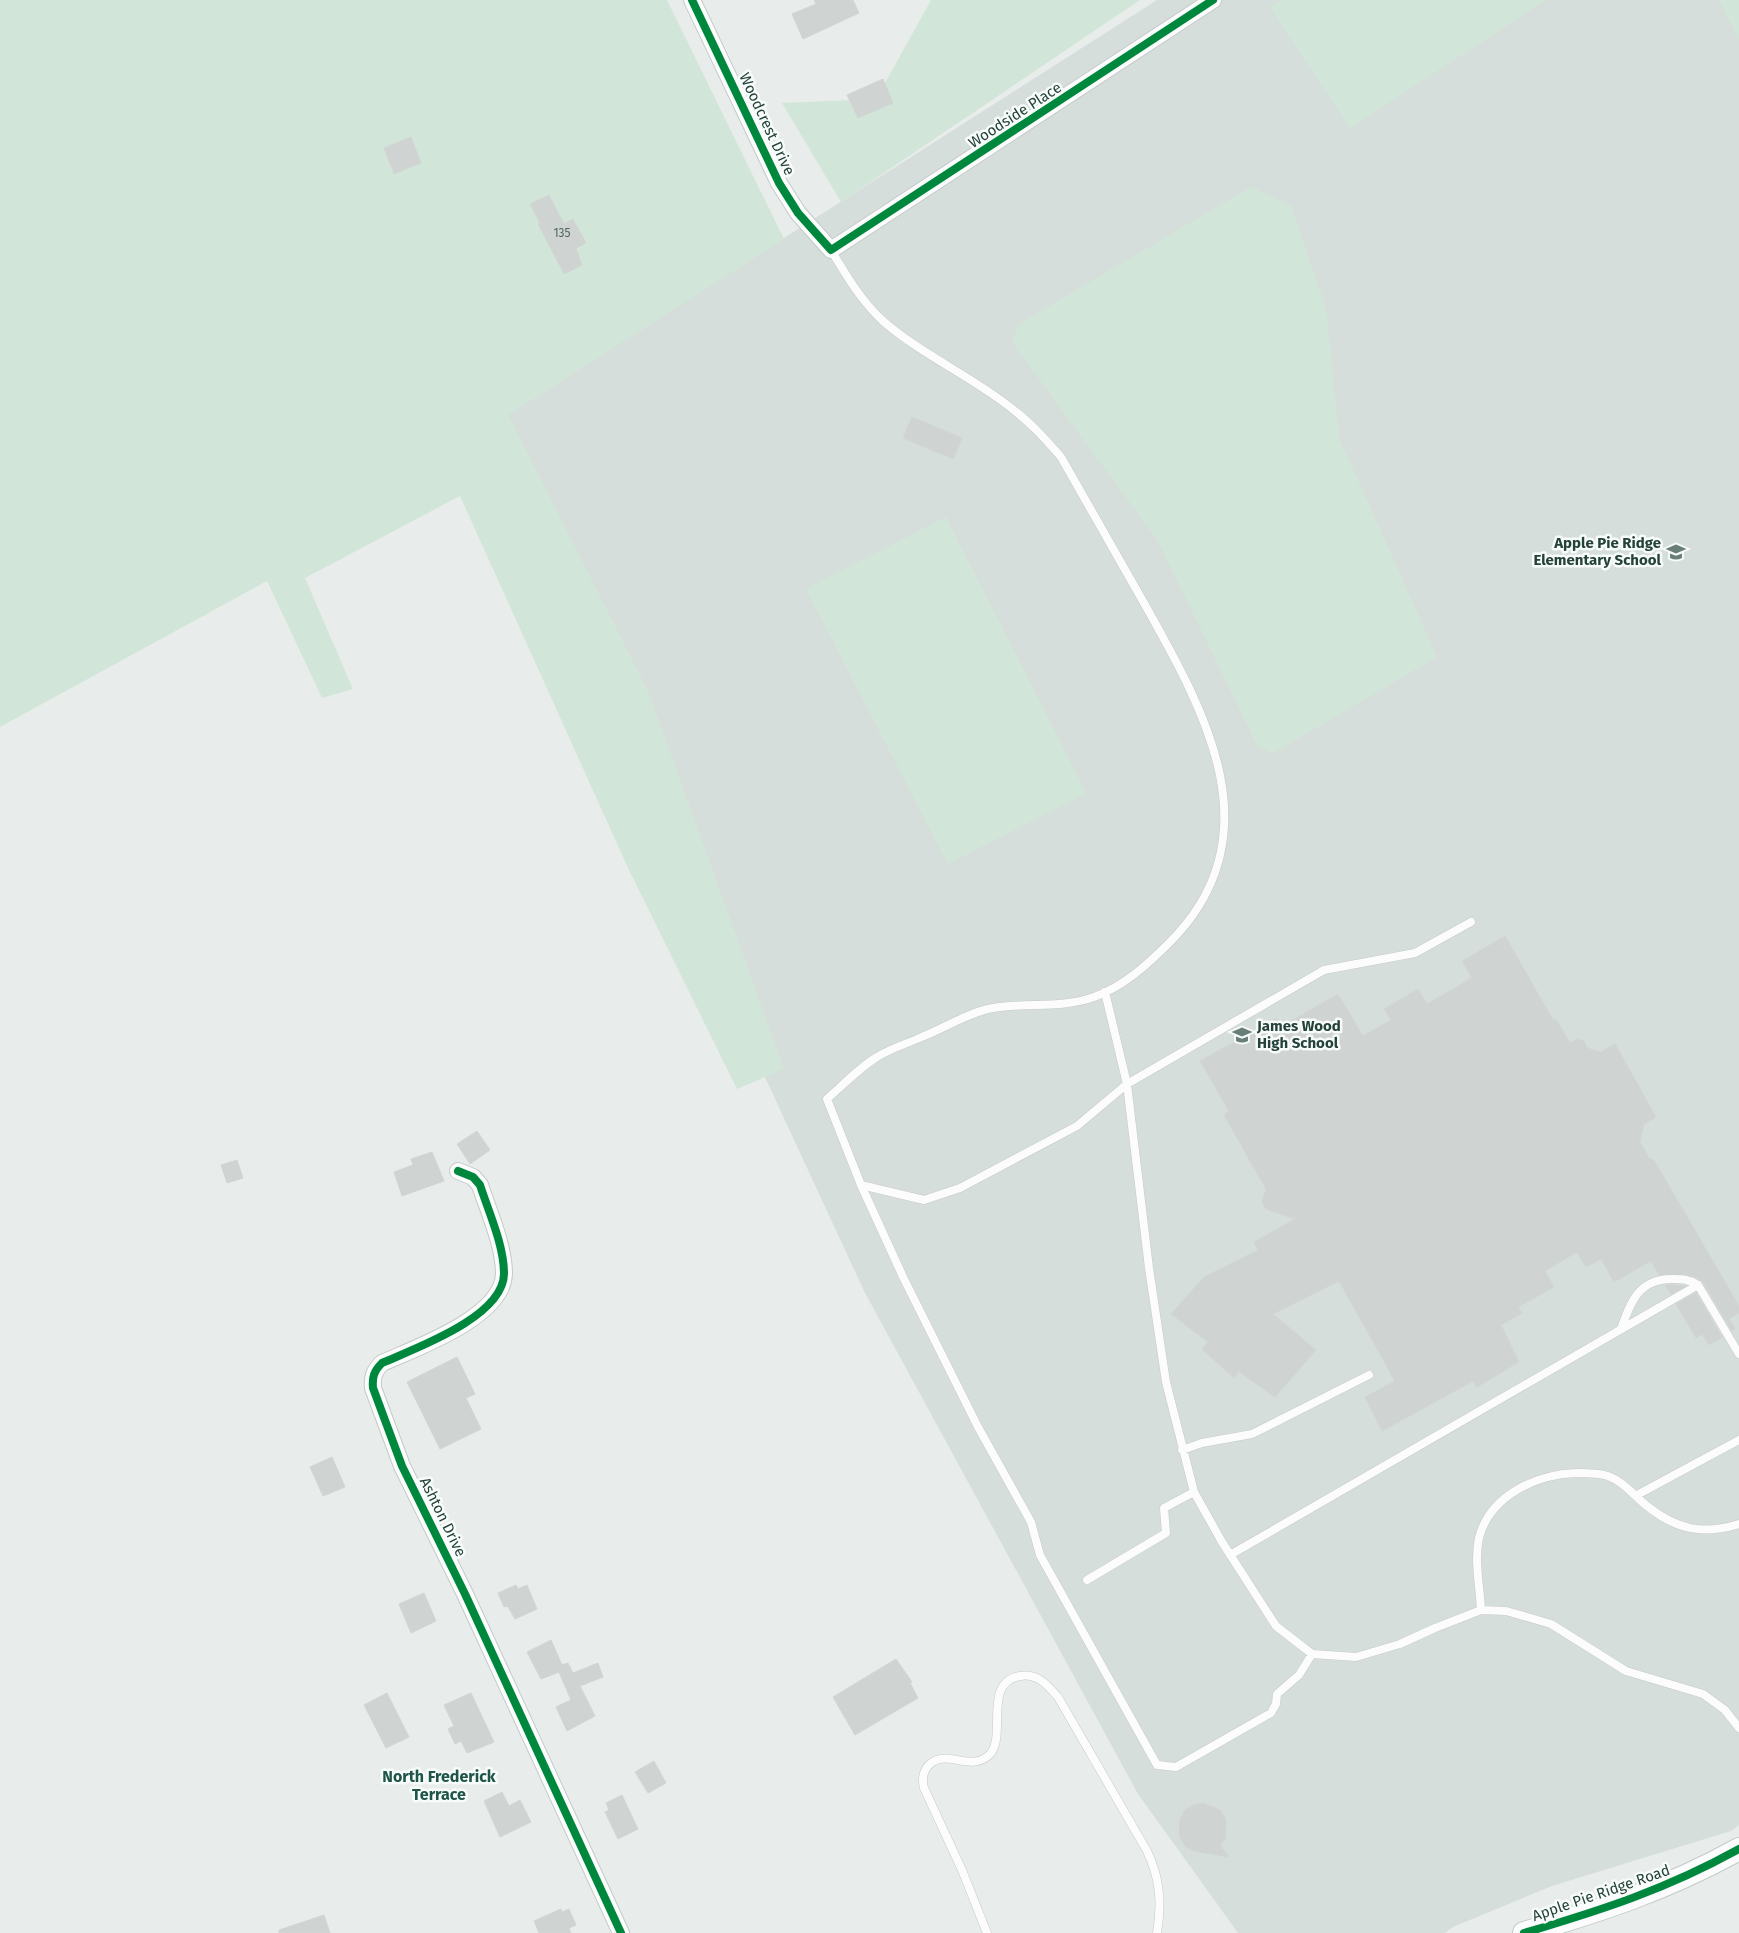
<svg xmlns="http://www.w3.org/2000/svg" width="1739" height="1933" font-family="'Fira Sans',sans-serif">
  <rect width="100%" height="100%" fill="#e8edeb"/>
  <path fill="#d6dedb" d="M1157,0H1739V1825L1731,1831L1552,1886L1453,1927L1445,1933H1238L1138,1794L865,1293L469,439Z"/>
  <path fill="#d1e6d8" d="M0,0H667L784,239L508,415L648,691L784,1069L737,1089L628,868L460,496L305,578L353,689L322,698L267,581L0,727Z
    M931,0H1140L841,202L782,103L876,99Z
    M1281,0H1546L1350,128L1270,7Z
    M1719,0H1739V39Z
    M1251,187L1291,206L1326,308L1339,438L1437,657L1273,753L1258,747L1158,541L1012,342L1019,324Z
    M946,517L1086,793L948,864L806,589Z"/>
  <path fill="#cfd4d2" stroke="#d1d6d4" d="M814,0H853L859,13L803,39L792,14L816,4Z
    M883,79L893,103L858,118L847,95Z
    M411,137L421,163L394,174L384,148Z
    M549,195L564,224L573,219L586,243L576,248L582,265L564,274L538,224L540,223L530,204Z
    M912,417L962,438L953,459L903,438Z
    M1505,936L1553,1020L1556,1019L1570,1043L1577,1039L1584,1041L1587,1048L1601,1052L1615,1044L1656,1117L1644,1124L1640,1142L1649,1158L1654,1160L1739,1306V1313L1729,1319L1735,1329L1732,1331L1703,1282L1697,1278L1683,1274L1659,1275L1651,1261L1614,1282L1601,1259L1586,1267L1577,1252L1545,1271L1554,1287L1518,1307L1522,1313L1501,1325L1519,1362L1477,1387L1473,1381L1382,1431L1365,1397L1395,1381L1339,1281L1273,1314L1316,1350L1275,1397L1238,1371L1234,1378L1202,1349L1208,1342L1171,1314L1204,1277L1258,1250L1254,1242L1295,1219L1266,1209L1262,1202L1266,1189L1224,1115L1229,1111L1200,1061L1276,1018L1281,1027L1338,994L1363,1036L1391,1020L1384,1009L1418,989L1427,1004L1472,978L1462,961Z
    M477,1131L490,1150L470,1164L457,1144Z
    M432,1152L444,1181L402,1196L394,1172L413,1165L411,1159Z
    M237,1160L243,1178L227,1183L221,1165Z
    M1665,1285H1676L1686,1286L1671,1294Z
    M1696,1293L1722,1337L1709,1345L1702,1334L1696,1338L1676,1304Z
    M457,1357L475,1394L466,1398L481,1429L440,1449L407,1382Z
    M332,1457L345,1487L323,1496L310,1467Z
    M516,1585L518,1589L527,1585L537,1609L515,1619L510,1610L507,1606L504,1607L498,1593Z
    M424,1593L436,1621L411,1633L399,1604Z
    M551,1640L562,1665L568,1663L573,1673L598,1663L603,1677L580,1686L595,1716L567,1731L556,1707L571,1700L559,1672L541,1679L527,1652Z
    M896,1659L912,1682L910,1683L918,1698L855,1735L833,1697Z
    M387,1693L409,1737L386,1748L364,1705Z
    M471,1693L494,1742L467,1753L461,1741L455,1744L448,1729L454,1726L444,1705Z
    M654,1761L666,1783L648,1793L635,1772Z
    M502,1792L509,1806L520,1800L531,1822L500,1837L484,1801Z
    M622,1795L638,1829L618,1839L605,1812L609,1810L606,1803Z
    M1203,1803L1220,1810L1226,1819V1838L1220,1845L1229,1857L1194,1851L1185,1846L1180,1838L1179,1822L1185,1810L1193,1805Z
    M561,1909L562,1912L569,1909L576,1925L569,1928L571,1933H539L534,1921Z
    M324,1915L330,1933H279V1930Z"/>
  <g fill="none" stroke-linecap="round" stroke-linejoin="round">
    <g stroke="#c5cac8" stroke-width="9">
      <path id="lane" d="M831,250C846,275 861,301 883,321C923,356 974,377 1015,411C1032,424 1046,440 1061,457C1088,505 1116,554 1144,603C1204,710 1277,836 1169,943C1148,964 1123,987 1094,997C1061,1009 1027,1002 993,1008C972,1011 944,1028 924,1036C909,1043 891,1048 877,1057C859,1068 843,1085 827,1099L861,1185L904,1279L978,1427L1031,1522L1040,1555L1157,1765L1176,1767L1271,1713L1276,1704L1277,1694L1299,1675L1312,1654L1356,1657L1400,1644L1435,1628L1481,1610L1506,1611L1551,1624L1626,1671L1703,1694L1725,1710L1739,1728
        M1105,992L1127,1084L1149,1268L1166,1382L1194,1492L1222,1542L1276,1626L1312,1654
        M861,1185L924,1200L960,1188L1077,1126L1127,1084L1324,970L1415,953L1471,922
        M1621,1329C1631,1301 1639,1279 1672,1279C1682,1279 1689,1279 1698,1285L1739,1354
        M1182,1450L1202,1443L1252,1434L1369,1375
        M1637,1495L1739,1440
        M1230,1555L1698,1285
        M1087,1580L1166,1533L1164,1508L1194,1492
        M1481,1610C1480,1587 1474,1561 1479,1538C1490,1495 1537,1474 1577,1473C1586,1473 1599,1473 1608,1476C1624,1482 1633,1495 1647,1506C1677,1530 1703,1535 1739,1524
        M987,1933L962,1870L924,1788C922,1780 922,1773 928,1766C945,1746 972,1775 991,1753C1006,1734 983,1682 1020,1676C1038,1673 1047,1685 1058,1697L1147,1851C1160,1878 1162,1903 1157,1933"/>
    </g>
    <g stroke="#c5cac8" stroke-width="18">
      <path id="street" d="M692,0L779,183L798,213L831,250L1213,0
        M458,1171L473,1177L480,1185C489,1213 504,1245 504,1274C503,1317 416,1348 382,1363C374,1371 372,1377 373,1388L402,1466L465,1594L621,1933"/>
    </g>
    <g stroke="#c3cbc8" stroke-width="24">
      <path id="secondary" d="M1524,1933C1602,1910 1667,1889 1739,1849"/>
    </g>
    <use href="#lane" stroke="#fcfcfc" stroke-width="8"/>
    <use href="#street" stroke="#fcfcfc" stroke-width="16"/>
    <use href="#secondary" stroke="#fcfcfc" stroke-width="22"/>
    <g stroke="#f7fbf9" stroke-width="11">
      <path id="cycleway" d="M692,0L779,183L798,213L831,250L1213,0
        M458,1171L473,1177L480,1185C489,1213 504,1245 504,1274C503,1317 416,1348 382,1363C374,1371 372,1377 373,1388L402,1466L465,1594L621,1933
        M1524,1933C1602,1910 1667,1889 1739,1849"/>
    </g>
    <use href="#cycleway" stroke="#00873e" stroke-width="8"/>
  </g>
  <defs>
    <g id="school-bare" transform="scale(1.5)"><path d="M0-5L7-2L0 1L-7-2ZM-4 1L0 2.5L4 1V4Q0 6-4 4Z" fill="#697e78" stroke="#f7fbf9" stroke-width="2.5" paint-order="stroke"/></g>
  </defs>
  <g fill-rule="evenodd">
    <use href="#school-bare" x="1676" y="552"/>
    <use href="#school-bare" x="1242" y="1035"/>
  </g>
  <g text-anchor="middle" stroke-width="5" stroke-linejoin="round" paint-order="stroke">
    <g font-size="12" fill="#506761">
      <text x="562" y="237">135</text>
    </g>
    <g font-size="15" fill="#24423a" stroke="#f7fbf9">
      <text transform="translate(1015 115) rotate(-33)" y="5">Woodside Place</text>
      <text transform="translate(767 124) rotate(65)" y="5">Woodcrest Drive</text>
      <text transform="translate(443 1517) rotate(64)" y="5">Ashton Drive</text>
      <text transform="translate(1601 1893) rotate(-19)" y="5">Apple Pie Ridge Road</text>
    </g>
    <g font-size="15" font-weight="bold" fill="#24423a" stroke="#f7fbf9" text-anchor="end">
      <text x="1661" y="548">Apple Pie Ridge<tspan x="1661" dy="17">Elementary School</tspan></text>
      <text x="1257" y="1031" text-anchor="start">James Wood<tspan x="1257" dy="17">High School</tspan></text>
    </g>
    <g font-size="16" font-weight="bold" fill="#1f5548" stroke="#f7fbf9">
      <text x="439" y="1782">North Frederick<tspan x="439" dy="18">Terrace</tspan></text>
    </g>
  </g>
</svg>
